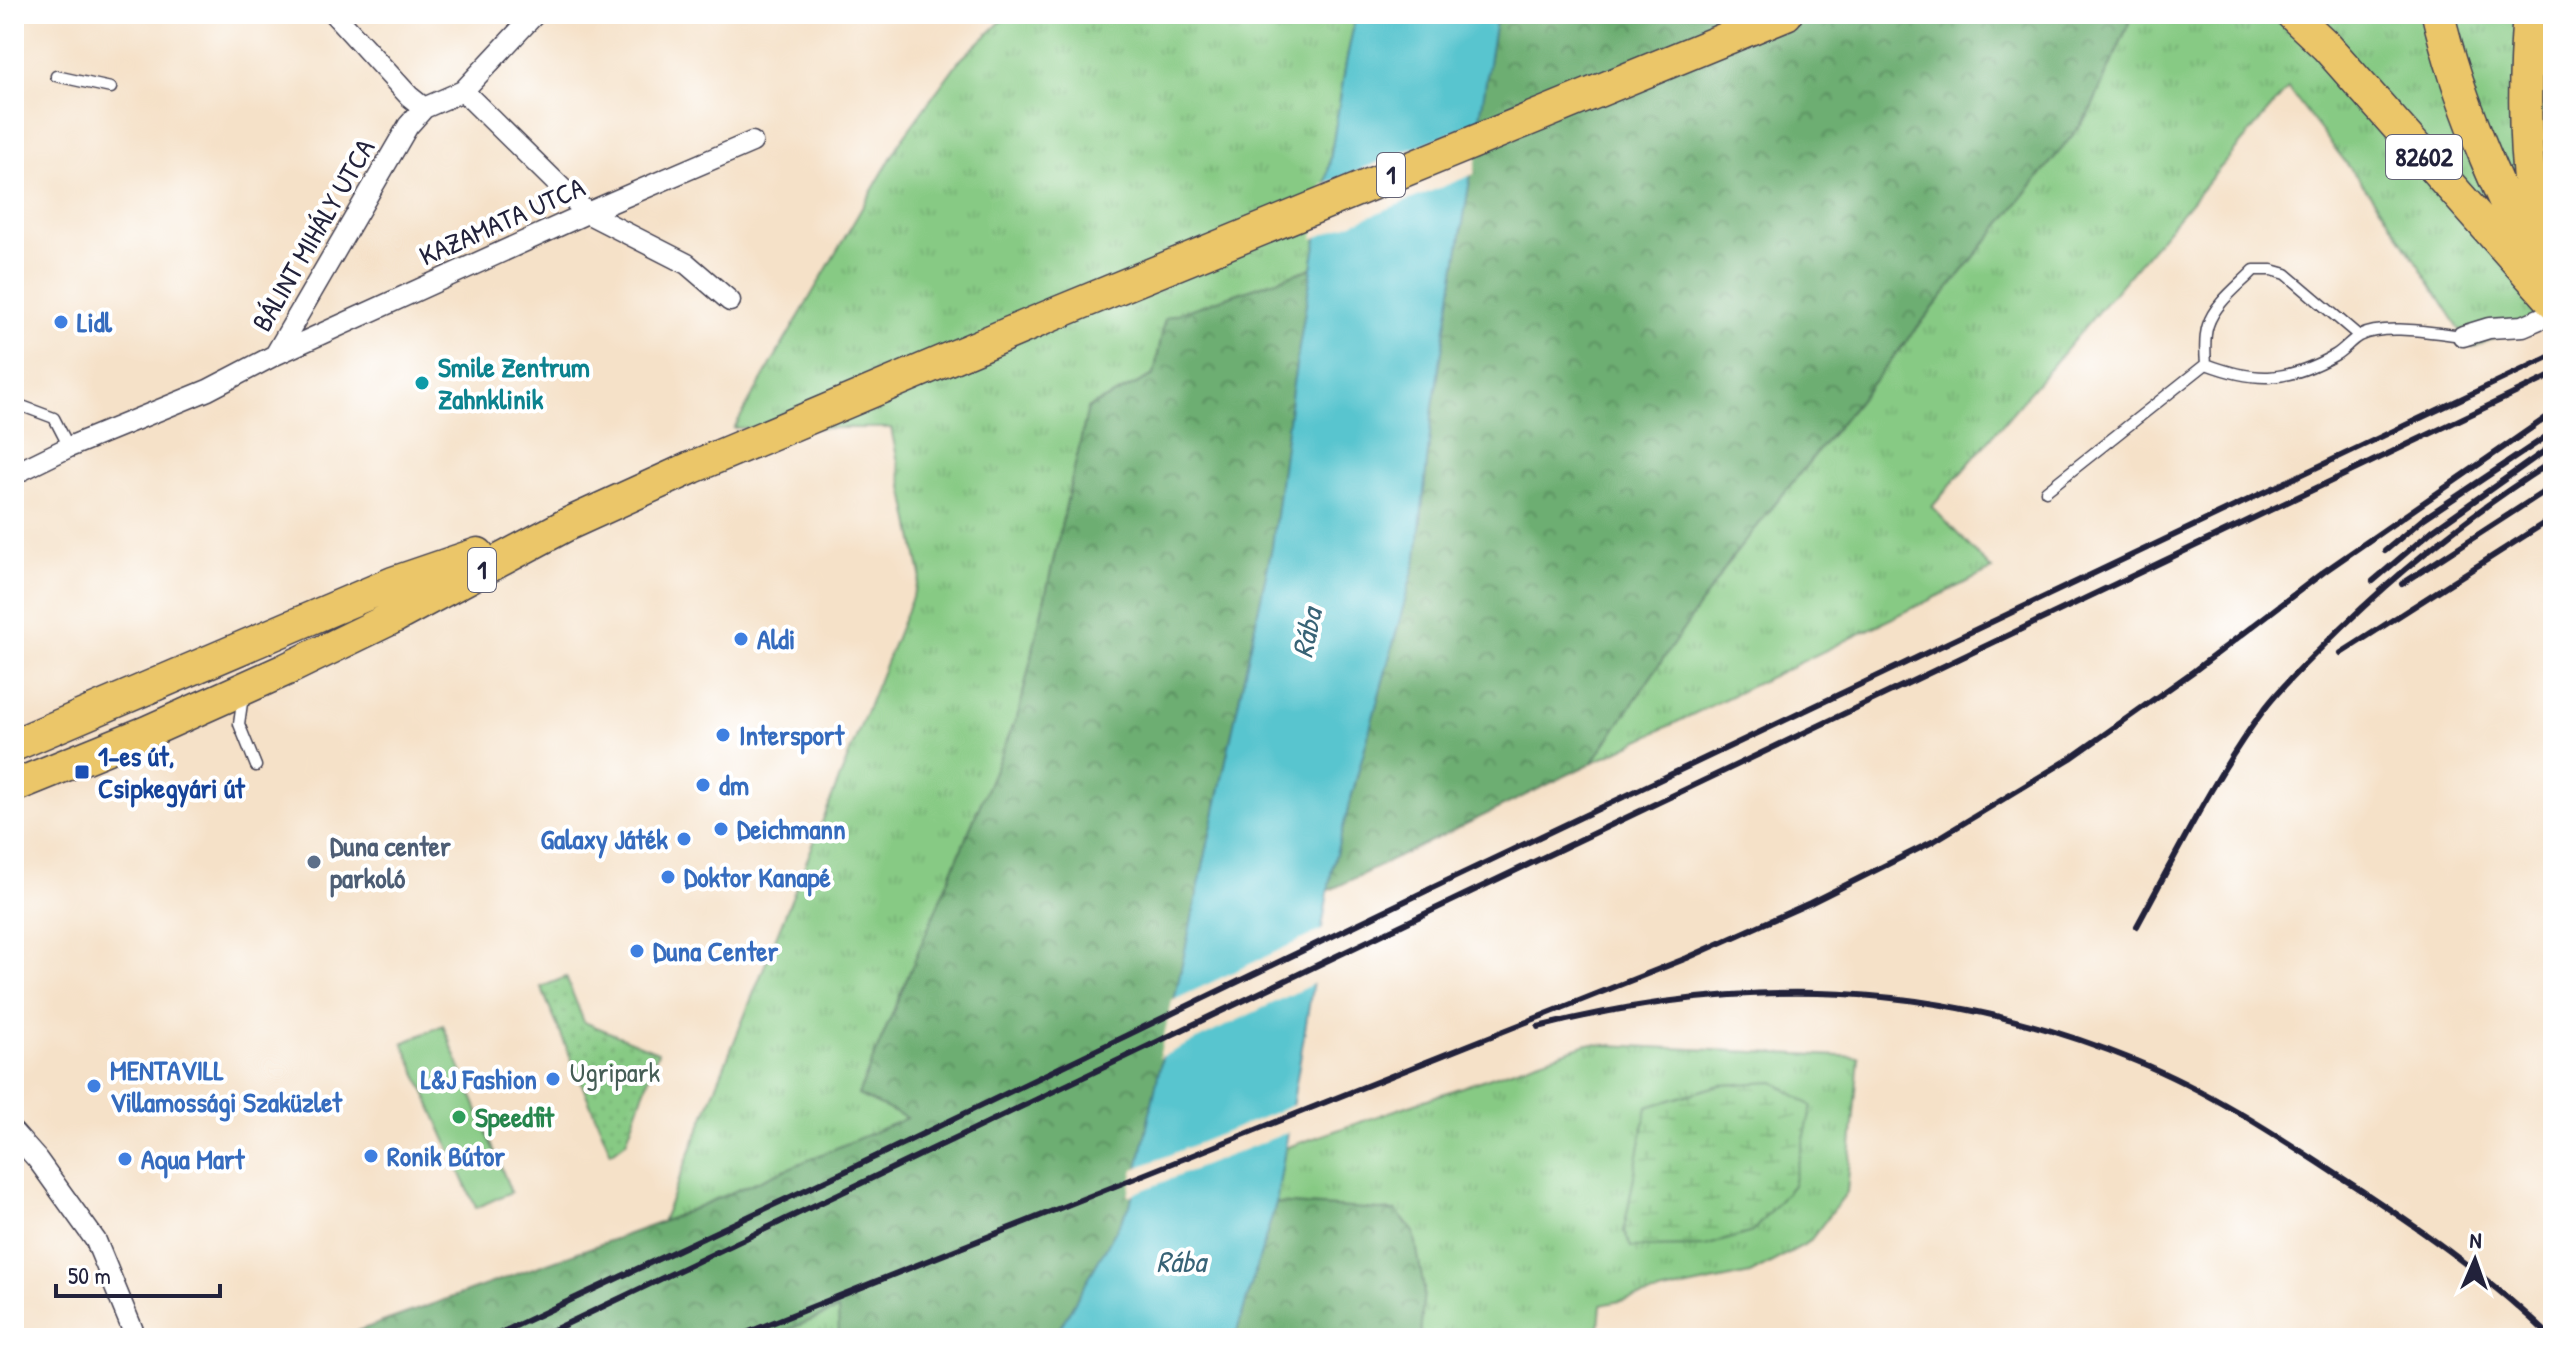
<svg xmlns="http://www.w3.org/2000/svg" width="2567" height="1352" font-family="'Patrick Hand',sans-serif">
  <defs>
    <pattern id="grass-tufts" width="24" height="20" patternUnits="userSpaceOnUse" patternTransform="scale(2)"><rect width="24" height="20" fill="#87ca84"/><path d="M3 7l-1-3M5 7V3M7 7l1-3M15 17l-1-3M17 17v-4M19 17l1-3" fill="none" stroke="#74ad73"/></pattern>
    <pattern id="forest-crowns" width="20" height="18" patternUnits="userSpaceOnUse" patternTransform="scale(2)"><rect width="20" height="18" fill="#6dae72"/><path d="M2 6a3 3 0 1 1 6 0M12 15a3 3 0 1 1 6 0" fill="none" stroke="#598d5f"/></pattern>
    <pattern id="wetland-marsh" width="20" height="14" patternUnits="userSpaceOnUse" patternTransform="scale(2)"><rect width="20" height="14" fill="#87ca84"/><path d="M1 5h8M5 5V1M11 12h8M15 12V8" fill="none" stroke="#74ad73"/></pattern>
    <pattern id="park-dots" width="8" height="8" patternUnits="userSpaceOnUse" patternTransform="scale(2)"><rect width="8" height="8" fill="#87ca84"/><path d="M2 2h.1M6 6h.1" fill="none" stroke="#74ad73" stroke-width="1.8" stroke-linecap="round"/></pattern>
  </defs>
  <rect width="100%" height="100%" fill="#fff"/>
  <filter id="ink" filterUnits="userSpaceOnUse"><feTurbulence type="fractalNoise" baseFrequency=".0125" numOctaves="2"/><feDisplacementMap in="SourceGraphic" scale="16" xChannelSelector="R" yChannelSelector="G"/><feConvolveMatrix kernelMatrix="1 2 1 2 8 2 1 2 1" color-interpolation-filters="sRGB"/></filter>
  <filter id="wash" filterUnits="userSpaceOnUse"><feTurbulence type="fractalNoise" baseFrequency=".006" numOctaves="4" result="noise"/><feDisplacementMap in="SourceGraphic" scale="32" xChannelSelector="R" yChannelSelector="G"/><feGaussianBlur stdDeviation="1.8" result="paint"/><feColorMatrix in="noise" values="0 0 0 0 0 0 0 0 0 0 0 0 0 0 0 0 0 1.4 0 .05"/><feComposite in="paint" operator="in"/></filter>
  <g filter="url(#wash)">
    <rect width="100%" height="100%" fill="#f5e1c8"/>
    <path fill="url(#grass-tufts)" stroke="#547660" stroke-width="2" d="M1009,14H1356L1346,63L1312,268L1165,318L1154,375L1088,408L1019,712L858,1095L908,1118L662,1222L921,575L891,428H734L902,139L958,62Z
      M2133,14H2553V311L2472,348L2384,212L2288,88L1932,507L1992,570L1592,763L1734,555L2088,116Z
      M1587,1044L1859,1057L1847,1192L1809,1242L1750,1274L1601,1305L1598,1338H1420L1424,1289L1276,1203L1285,1148Z
      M839,1309V1338H768Z"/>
    <path fill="url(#forest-crowns)" stroke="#486856" stroke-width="2" d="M1497,14H2133L2088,116L1734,555L1592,763L1328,891L1332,868L1417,556L1433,406Z
      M1312,268L1292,390L1272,547L1130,1206L1054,1338H839L838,1309L768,1338H338L662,1222L907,1118L858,1095L1019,712L1088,408L1154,375L1165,318Z
      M1276,1203L1396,1211L1414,1232L1424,1289L1420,1338H1235Z"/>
    <path fill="url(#wetland-marsh)" stroke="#547660" stroke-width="2" d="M1774,1082L1812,1106L1793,1185L1752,1232L1705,1246L1631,1247L1624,1230L1647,1107L1720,1085Z"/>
    <path fill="url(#park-dots)" stroke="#547660" stroke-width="2" d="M566,977L584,1022L658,1052L626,1142L611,1153L541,987Z"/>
    <path fill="#87ca84" stroke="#547660" stroke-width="2" d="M443,1025L511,1192L476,1208L403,1043Z"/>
    <path fill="#58c5cf" stroke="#3d7485" stroke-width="2" d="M1356,14H1497L1433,406L1417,556L1332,868L1276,1203L1235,1338H1054L1130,1206L1272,547L1292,390L1346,63Z"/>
    <path fill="#f5e1c8" d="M1483,120L1474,174L1313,239L1322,185Z
      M1326,928L1317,982L1159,1058L1172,1001Z
      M1296,1104L1291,1131L1128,1196L1134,1169Z"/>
  </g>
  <g filter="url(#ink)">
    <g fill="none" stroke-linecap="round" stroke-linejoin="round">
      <g stroke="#423f50" stroke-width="13">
        <path id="service" d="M56,76L111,88
          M2206,364C2205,352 2204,337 2208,325C2215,303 2239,286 2254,270H2272L2286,274L2359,336
          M14,403L54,418L69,447
          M2046,491L2206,364C2256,383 2287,382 2335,355C2344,350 2350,341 2359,336C2384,323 2435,333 2463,336
          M248,698L242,703L239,724L256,766"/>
      </g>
      <g stroke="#423f50" stroke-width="23">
        <path id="minor" d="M334,14L409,96L424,108
          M463,91L587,213L687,264L730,301
          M2463,336L2489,328L2523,326L2553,313
          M275,355L408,126L424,108L463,91L535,14
          M14,474L69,447L208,390L275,355L587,213L752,142
          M14,1133L37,1159L96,1241L136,1338"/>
      </g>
      <g stroke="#423f50" stroke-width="35">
        <path id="primary" d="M2292,14L2326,46L2553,302
          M2438,14C2459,103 2496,185 2536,267
          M2529,14C2524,74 2523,135 2531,195C2534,215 2539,236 2543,256
          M14,745L393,583L478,554
          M14,786L147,732L285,670L396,616L568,524L693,467L1057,313L1786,14"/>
      </g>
      <use href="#service" stroke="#fff" stroke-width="10"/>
      <use href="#minor" stroke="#fff" stroke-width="20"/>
      <use href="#primary" stroke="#ebc669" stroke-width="32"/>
      <path stroke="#22223b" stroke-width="6" d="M2385,551L2423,519L2553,432
        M2373,581L2433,530L2553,445
        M2402,584L2553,486
        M2341,653L2543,524
        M2137,926C2176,855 2215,775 2263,711C2280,688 2301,668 2321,648C2390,578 2469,514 2553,461
        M1538,1027C1744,974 1938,980 2136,1061C2207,1090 2272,1132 2336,1174C2412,1223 2486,1274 2552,1338
        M490,1338L850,1169L1432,888L2553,355
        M537,1338L2553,375
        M734,1338L1687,958L1810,903L1934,841L2071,758L2194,671L2325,571L2553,413"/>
    </g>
  </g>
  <g fill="#3f7fe0" stroke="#fff" stroke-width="3">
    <circle cx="61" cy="322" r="8"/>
    <circle cx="741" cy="639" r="8"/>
    <circle cx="723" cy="735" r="8"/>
    <circle cx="703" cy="785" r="8"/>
    <circle cx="721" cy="829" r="8"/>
    <circle cx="684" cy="839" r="8"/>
    <circle cx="668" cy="877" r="8"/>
    <circle cx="637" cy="951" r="8"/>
    <circle cx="553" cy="1079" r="8"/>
    <circle cx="94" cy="1086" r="8"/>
    <circle cx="371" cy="1156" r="8"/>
    <circle cx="125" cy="1159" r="8"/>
  </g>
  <circle fill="#0f9aa8" stroke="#fff" stroke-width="3" cx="422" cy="383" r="8"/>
  <rect fill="#1a4fb4" stroke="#fff" stroke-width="3" x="74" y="764" width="16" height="16" rx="4"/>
  <circle fill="#5c6f8a" stroke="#fff" stroke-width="3" cx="314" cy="862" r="8"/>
  <circle fill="#2e9e5b" stroke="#fff" stroke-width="3" cx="459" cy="1117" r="8"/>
  <g text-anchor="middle" stroke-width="8" stroke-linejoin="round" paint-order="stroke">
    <g fill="#fff" stroke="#646476" stroke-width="2">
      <rect x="2386" y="135" width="76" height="44" rx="6"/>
      <rect x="1377" y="153" width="28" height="44" rx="6"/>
      <rect x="468" y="548" width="28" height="44" rx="6"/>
    </g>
    <g font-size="26" font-weight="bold" fill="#22223b">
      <text x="2424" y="166">82602</text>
      <text x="1391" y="184">1</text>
      <text x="482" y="579">1</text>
    </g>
    <g font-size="28" fill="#22223b" stroke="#fff">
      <text transform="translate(502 221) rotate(-24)" y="10">KAZAMATA UTCA</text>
      <text transform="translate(313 235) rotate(-60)" y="10">BÁLINT MIHÁLY UTCA</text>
    </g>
    <g font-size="28" font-weight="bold" fill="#366cbe" stroke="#fff" text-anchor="start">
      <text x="77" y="332">Lidl</text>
      <text x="757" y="649">Aldi</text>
      <text x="739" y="745">Intersport</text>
      <text x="719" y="795">dm</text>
      <text x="737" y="839">Deichmann</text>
      <text x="668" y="849" text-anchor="end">Galaxy Játék</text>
      <text x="684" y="887">Doktor Kanapé</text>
      <text x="653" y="961">Duna Center</text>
      <text x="110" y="1080">MENTAVILL<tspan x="110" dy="32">Villamossági Szaküzlet</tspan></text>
      <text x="537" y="1089" text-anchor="end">L&amp;J Fashion</text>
      <text x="387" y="1166">Ronik Bútor</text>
      <text x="141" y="1169">Aqua Mart</text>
    </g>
    <g font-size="28" font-weight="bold" fill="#0d838f" stroke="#fff" text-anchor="start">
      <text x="438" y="377">Smile Zentrum<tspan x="438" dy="32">Zahnklinik</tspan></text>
    </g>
    <g font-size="28" font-weight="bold" fill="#164399" stroke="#fff" text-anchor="start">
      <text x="98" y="766">1-es út,<tspan x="98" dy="32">Csipkegyári út</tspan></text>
    </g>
    <g font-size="28" font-weight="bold" fill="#4e5e75" stroke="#fff" text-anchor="start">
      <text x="330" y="856">Duna center<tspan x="330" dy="32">parkoló</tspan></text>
    </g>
    <g font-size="28" fill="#455d55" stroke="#fff">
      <text x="615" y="1082">Ugripark</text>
    </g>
    <g font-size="28" font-weight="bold" fill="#27864d" stroke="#fff" text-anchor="start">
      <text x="475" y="1127">Speedfit</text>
    </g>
    <g font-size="30" font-style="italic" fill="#386376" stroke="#fff">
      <text transform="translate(1307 633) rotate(-78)" y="10">Rába</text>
      <text x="1181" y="1272">Rába</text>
    </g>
  </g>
  <rect width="2567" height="1352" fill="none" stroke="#fff" stroke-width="48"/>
  <g transform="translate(2475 1260) rotate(2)" stroke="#ffffff" stroke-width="6" paint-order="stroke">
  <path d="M0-6L14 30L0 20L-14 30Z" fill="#22223b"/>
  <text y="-12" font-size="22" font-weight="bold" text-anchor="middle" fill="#22223b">N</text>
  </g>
  <path d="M56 1284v12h164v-12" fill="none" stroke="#22223b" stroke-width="4"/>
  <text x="68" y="1284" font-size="24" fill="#22223b" stroke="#ffffff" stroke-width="6" paint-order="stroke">50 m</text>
</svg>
